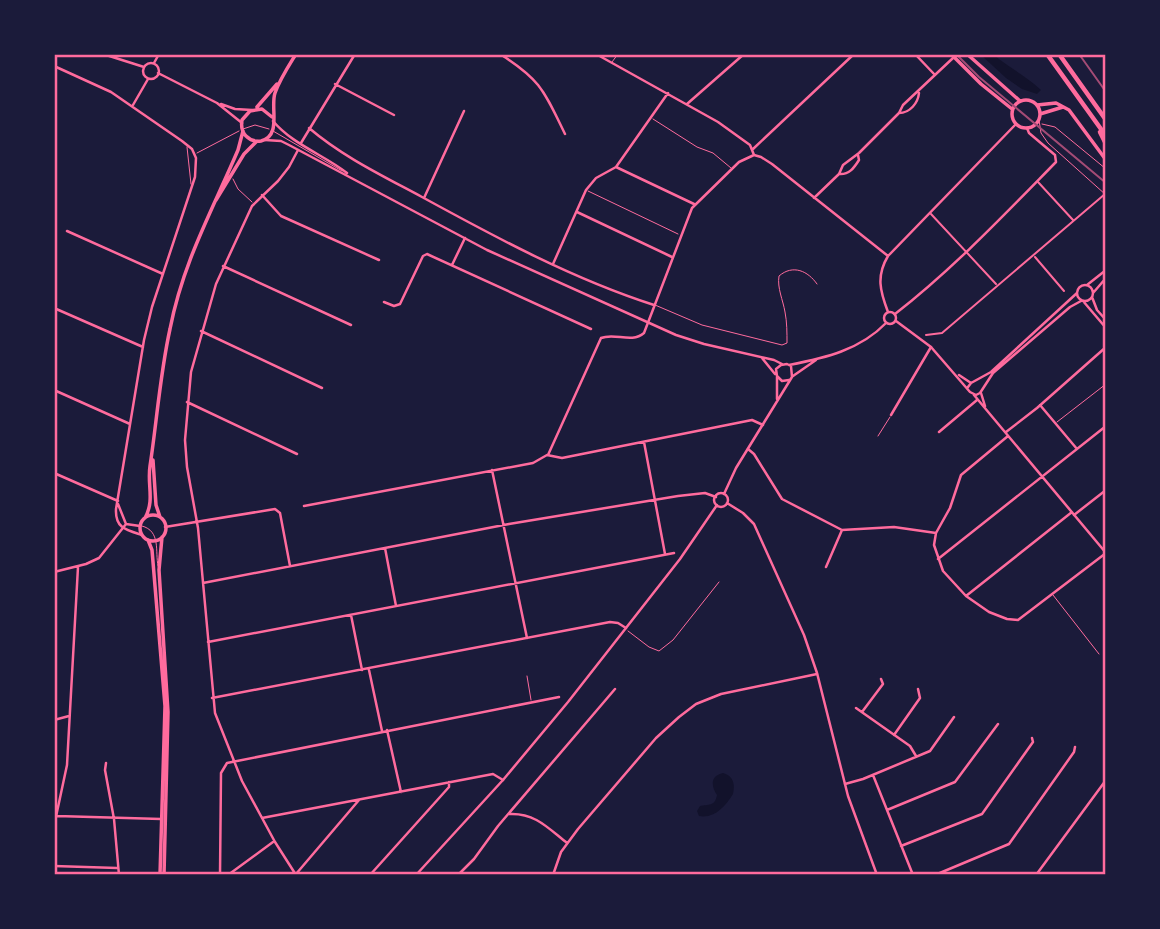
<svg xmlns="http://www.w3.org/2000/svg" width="1160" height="929" font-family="Overpass,sans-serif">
  <rect width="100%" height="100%" fill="#1b1b3a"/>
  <path fill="#12122b" d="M980,54H993C1009,68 1025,75 1041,90L1037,94L1022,89L1006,78Z
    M723,773C734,776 735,785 733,794C725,807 714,819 699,816L697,811L700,806C708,804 715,807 717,795C711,786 710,776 723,773Z"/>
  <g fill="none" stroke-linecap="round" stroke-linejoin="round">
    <path stroke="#ff6b9d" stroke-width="1" d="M612,62L618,54
      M653,119L697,147L713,153L731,168
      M1039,120L1041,133L1048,143L1106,195
      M1042,124L1055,127L1106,169
      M243,129L255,125L269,129
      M273,131L342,171
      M187,147L191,184
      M197,153L239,131
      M233,179L238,189L252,202
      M588,191L678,234
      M655,305L702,325L782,345L787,343C787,333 787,322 785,312C783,300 777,288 779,276C793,264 808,271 817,284
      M1057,422L1106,384
      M878,436L890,417
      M142,526C161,531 155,551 158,566
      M1053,595L1099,654
      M628,631L649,647L659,651L673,640L719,582
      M527,676L531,700"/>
    <path stroke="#ff6b9d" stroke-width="2" d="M1038,182L1073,220
      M931,214L996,284
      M1035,257L1064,291
      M926,335L942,333L1105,194"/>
    <path stroke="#ff6b9d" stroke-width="2.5" d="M500,54C541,80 544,91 565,134
      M596,54L718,122L750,145L754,155
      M915,54L935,75
      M154,63L159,54
      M54,66L111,92L182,141L192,149L196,158L195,177L152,307L144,340L116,509C115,528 126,530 142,535
      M335,84L394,115
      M687,104L744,54
      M133,105L148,79
      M899,113C910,113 918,103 919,93
      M309,128C343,157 383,176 422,197C497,238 573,279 654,305
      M301,143L355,54
      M753,149L854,54
      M754,155L761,157L772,164L888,256
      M616,167L694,204
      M839,174C849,175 854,168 859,160L858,155
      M262,195L281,216L379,260
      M424,198L464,111
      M814,198L839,174L843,165L859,153L899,113L903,105L953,58
      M577,212L672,257
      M67,231L163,274
      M553,264L586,190L596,178L616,167L668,93
      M452,265L465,238
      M223,266L351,325
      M384,302L394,306L400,304L423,256L427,254L591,329
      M54,308L143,347
      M888,312C880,291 876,276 888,256L1016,124
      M895,314C953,269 1005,214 1056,162L1055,155L1029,133L1027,128
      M201,331L322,388
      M54,390L130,424
      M981,393L985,406
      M974,395L1106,553
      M187,402L297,454
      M1040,405L1077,449
      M891,415L931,347
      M939,432L977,400
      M1006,432L1037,408L1106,347
      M1008,436L961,475L950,508L936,533L934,545L943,571L966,596L989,612L1007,619L1018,620L1106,553
      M644,442L665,554
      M748,449L754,454L782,499L842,530L894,527L936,533
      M548,455L601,338C615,332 631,344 644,333L692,208L739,162L754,155
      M492,470L527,638
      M54,473L118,501
      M118,504L126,524L140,526
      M304,506L533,463L547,455L562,458L752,420L763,425
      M1074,515L1106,490
      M165,527L275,509L280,513L290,566
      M385,548L396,606
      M938,559L1106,426
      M826,567L842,530
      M54,572L86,564L99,558L126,524
      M203,583L509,524L678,496L705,493L716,497
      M966,596L1072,512
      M351,615L362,670
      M208,642L674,553
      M369,670L382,731
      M212,698L610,622L618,623L626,628
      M856,708L910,746L916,756
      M862,712L883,684L881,679
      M54,720L69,716
      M387,730L401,792
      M894,735L920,698L918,689
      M106,763L105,770L114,819L119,875
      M873,775L913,875
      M845,784L863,779L930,751L954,717
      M887,810L955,782L998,724
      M510,814C535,813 548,828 567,843
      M57,816L161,819
      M262,818L493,774L503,780
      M54,826L67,765L78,567
      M901,846L982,814L1033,742L1032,738
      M54,866L117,868
      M296,874L359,800
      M220,875L221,773L227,763L559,697
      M228,875L273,842
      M296,875L275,842L242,781L215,713L198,528L187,467L185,440L191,372L216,284L252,206L278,181L289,167L298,150
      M370,875L449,787V782
      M458,875L474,859L498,826L615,689
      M553,875L561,852L578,829L656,738L679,717L696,704L721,694L817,674
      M935,875L1009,844L1074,752L1075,747
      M1036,875L1106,780"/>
    <path stroke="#ff6b9d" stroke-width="2.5" d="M103,54L144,67
      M143 71a8 8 0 1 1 16 0a8 8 0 1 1-16 0Z
      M158,73L217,103L242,123
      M221,104L235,109L252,110
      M273,121C292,144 324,155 347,173
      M265,140L281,141L289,145L487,250L676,335L704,344L774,360L782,364
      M1077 293a8 8 0 1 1 16 0a8 8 0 1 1-16 0Z
      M1087,285L1106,270
      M1093,293L1106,278
      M1092,297L1097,310L1106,320
      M1083,301L1106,328
      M884 318a6 6 0 1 1 12 0a6 6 0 1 1-12 0Z
      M896,321L931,347L970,392L976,395L980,393L993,373L1070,307L1081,301
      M762,358L775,374
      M789,365C825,358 860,350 886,323
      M959,375L971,383
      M793,376L816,360
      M777,377V399
      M968,387L971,383L991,372L1077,293
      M714 500a7 7 0 1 1 14 0a7 7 0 1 1-14 0Z
      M724,494L736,468L792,377L791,366L787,364L781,365L776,369L777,376L782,381L789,380
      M727,503L743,513L754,524L804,635L817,673L848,796L877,875
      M416,875L503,780L568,702L680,559L717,505"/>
    <path stroke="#ff6b9d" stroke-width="3.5" d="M951,54L981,84L1012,109
      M967,54L1020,101
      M1012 114a14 14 0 1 1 28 0a14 14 0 1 1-28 0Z
      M1037,105L1056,103L1069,110L1106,160
      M257,107L277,84
      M1040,114L1063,107
      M272,117L262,109L250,111L242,120C241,126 241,131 246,136C250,140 255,142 261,141C282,136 270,107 275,93C280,79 288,67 296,54
      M216,200L244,154L257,141
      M153,460L156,505L160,517
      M140 528a13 13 0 1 1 26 0a13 13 0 1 1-26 0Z
      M145,518C155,500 147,485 150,466C157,420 160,374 170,329C183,262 212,211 238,150L243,131
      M162,537L159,570L168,712L164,875
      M148,540L152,550L165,706L160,875"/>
    <path stroke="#ff6b9d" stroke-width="4.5" d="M1047,54L1106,136
      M1059,54L1106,120
      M1100,132L1106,144"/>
    <path stroke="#a44b75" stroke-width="2" d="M956,54L979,77L1106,183"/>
    <path stroke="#a44b75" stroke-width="2" d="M1079,54L1106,92"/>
  </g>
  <rect width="1160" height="929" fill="none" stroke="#1b1b3a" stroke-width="112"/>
  <rect x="56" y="56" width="1048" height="817" fill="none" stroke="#ff6b9d" stroke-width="2.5"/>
</svg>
